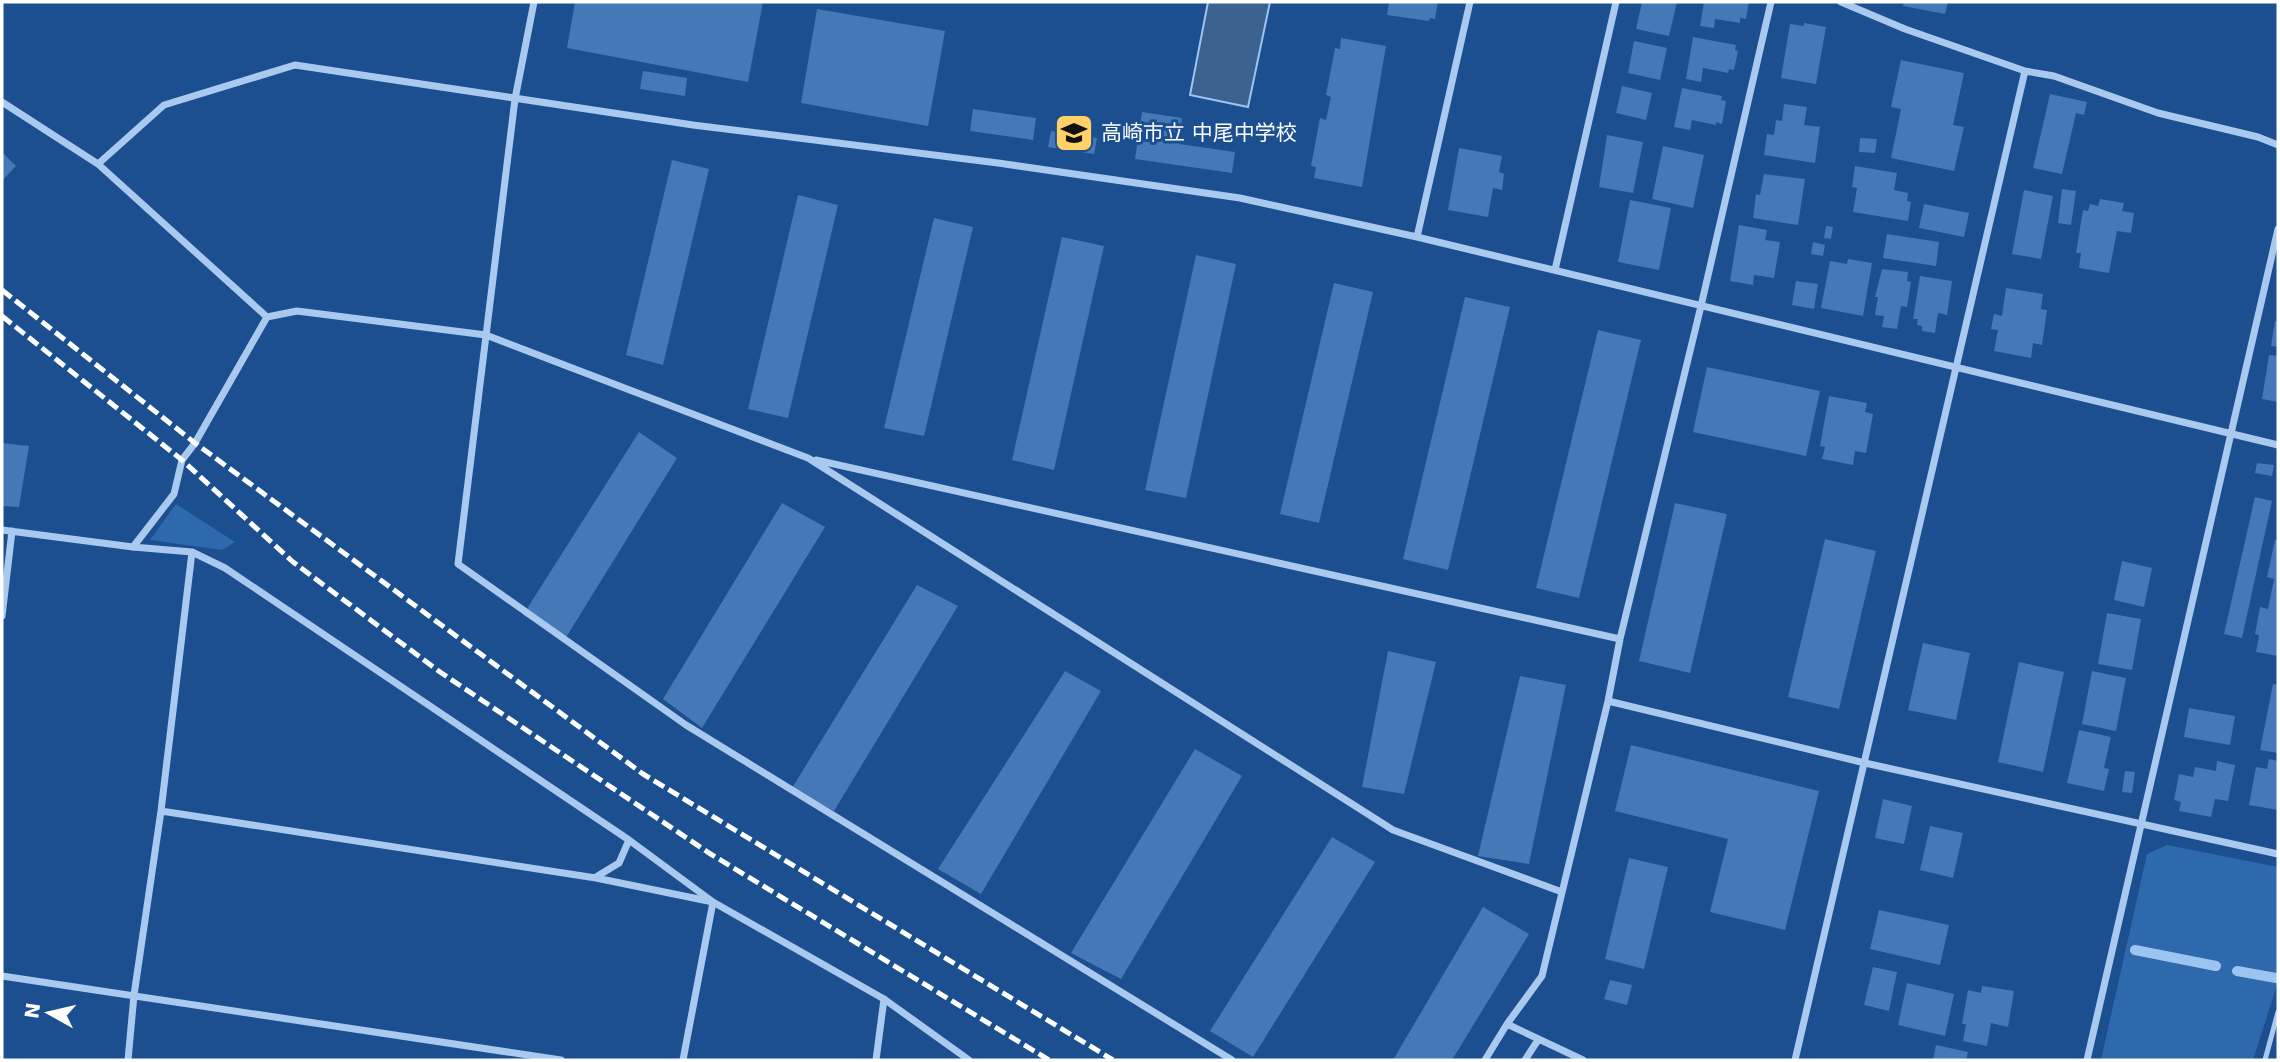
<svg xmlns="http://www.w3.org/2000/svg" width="2280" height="1062" font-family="'DejaVu Sans','Noto Sans JP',sans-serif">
  <rect width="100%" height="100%" fill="#1b4f8f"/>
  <path fill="#2e69ad" d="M176,504L235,542L222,550L150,540Z
    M2167,845L2278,867V982L2253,1060H2101L2147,854Z"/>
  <path fill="#3c6290" stroke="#9cc4f0" stroke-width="2" d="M1208,2H1270L1248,107L1190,95Z"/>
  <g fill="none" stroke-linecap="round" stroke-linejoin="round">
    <path stroke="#9cc4f0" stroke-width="10" d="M2135,950L2216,966
      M2237,971L2276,978"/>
  </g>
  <path fill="#4478b7" d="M575,2H763L748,82L567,48Z
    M1389,2H1438L1435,19L1430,18L1429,21L1387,15Z
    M1642,2H1677L1669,36L1636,29Z
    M1704,2H1749L1746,19L1740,18V23L1715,19L1714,28L1700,26Z
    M1904,2H1948L1945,14L1903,6Z
    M817,9L945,31L928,126L801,103Z
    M1804,23L1826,27L1816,84L1781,78L1790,24L1804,26Z
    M1693,37L1736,45L1735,50L1738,51L1734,70L1729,69L1728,73L1703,68L1701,82L1686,79Z
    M1341,38L1386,46L1362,187L1314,178L1316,167L1311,166L1320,118L1326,120L1331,97L1326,95L1335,48L1340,49Z
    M1634,41L1667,48L1660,80L1628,73Z
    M1901,60L1964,73L1953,125L1964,127L1954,171L1891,158L1901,109L1891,107Z
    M643,71L687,78L685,96L640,89Z
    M1622,86L1652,93L1646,120L1616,113Z
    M1682,88L1722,96L1721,100L1726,101L1722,124L1716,122V125L1692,120L1690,130L1674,127Z
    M2050,94L2087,102L2084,115L2076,113L2062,174L2033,168Z
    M1784,104L1807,107L1804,125L1820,127L1815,163L1764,155L1767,134L1774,135L1776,120L1782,121Z
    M973,109L1036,118L1033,140L970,131Z
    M1142,112L1182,118L1179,144L1235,152L1232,173L1135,159Z
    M1051,131L1097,138L1094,154L1048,147Z
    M1607,135L1643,142L1633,193L1599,187Z
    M1860,138L1877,139L1875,153L1859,152Z
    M1663,146L1704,155L1693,208L1652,199Z
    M1459,148L1502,156L1499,172L1504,174L1502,190L1493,188L1488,217L1448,210Z
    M2,152L16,166L2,181Z
    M672,160L709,169L663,365L626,355Z
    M1855,166L1897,173L1894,190L1908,193L1907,201L1911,202L1908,221L1853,212L1857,188L1852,187Z
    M1764,174L1805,179L1798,225L1753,218L1756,194L1760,195Z
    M2062,189L2076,191L2071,225L2058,223Z
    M2024,190L2053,196L2041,259L2012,254Z
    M798,195L838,205L788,418L748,409Z
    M2100,199L2124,203L2122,211L2134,213L2131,233L2117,231L2109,273L2079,268L2081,253H2076L2083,210L2088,211L2090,204L2098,206Z
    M1630,200L1671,208L1659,270L1618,262Z
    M1924,204L1969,213L1964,237L1919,228Z
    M934,218L973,227L924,436L884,428Z
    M1739,225L1767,230L1765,240L1780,242L1774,278L1754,275L1753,285L1730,281Z
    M1826,226L1833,227L1831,239L1824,238Z
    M1887,234L1939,242L1936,266L1883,258Z
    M1062,237L1104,246L1054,470L1012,460Z
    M1813,242L1825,245L1823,256L1811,254Z
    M1196,255L1236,264L1186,498L1145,490Z
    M1848,259L1872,263L1863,316L1821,308L1830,261L1847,264Z
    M1882,269L1908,272L1907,281L1911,282L1907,307L1901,306L1897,329L1882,327L1884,316L1875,315L1878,297H1875Z
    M1920,276L1952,281L1947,315L1938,313L1935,333L1922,331V326L1917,325L1918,319H1913Z
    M1796,281L1818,284L1814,309L1792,305Z
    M1334,283L1373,292L1319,523L1280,514Z
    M2006,288L2043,294L2041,309L2047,310L2042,345L2033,343L2031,358L1994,351L1998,330L1991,329L1994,314L2002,316Z
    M1465,297L1510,307L1448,570L1403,559Z
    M2275,321L2278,322V347L2271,346Z
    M1598,330L1641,340L1579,598L1536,588Z
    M2269,355L2278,356V402L2262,399Z
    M1707,367L1820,391L1806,456L1693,432Z
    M1829,396L1867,403L1865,412L1873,414L1866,453L1855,451L1853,465L1822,459L1825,447L1820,446Z
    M639,432L677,458L565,639L523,615Z
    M2,443L29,446L19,507L2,506Z
    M2257,463L2274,465L2272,476L2255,473Z
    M2255,497L2272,501L2242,638L2224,634Z
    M782,503L825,527L702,728L663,699Z
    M1675,503L1727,514L1690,673L1639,661Z
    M1825,539L1876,551L1839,709L1788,697Z
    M2275,540H2278V656L2256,652L2259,635L2255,634L2260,607L2268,609L2274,579L2267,577Z
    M2122,561L2152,568L2144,607L2114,600Z
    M917,585L958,606L834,811L792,788Z
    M2107,613L2141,619L2132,670L2098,664Z
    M1923,643L1970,653L1956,720L1908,710Z
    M1388,651L1436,662L1404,794L1362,787Z
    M2019,662L2064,672L2043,772L1998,762Z
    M1065,671L1101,691L981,894L938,869Z
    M2092,671L2126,678L2116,731L2082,724Z
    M1520,676L1566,685L1529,864L1478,856Z
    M2273,684L2278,685V753L2260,750Z
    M2189,708L2235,716L2230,745L2184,737Z
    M2079,730L2111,737L2104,768L2109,769L2104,791L2067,783Z
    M1631,745L1819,791L1785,930L1710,912L1728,839L1615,811Z
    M1195,749L1242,776L1121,979L1071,953Z
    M2269,759L2278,761V810L2249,805L2256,767L2267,769Z
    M2217,761L2235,765L2228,801L2215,799L2211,817L2179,811L2181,802L2174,800L2179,774L2193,777L2195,767L2216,771Z
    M2125,771L2135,772L2132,793L2122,792Z
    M1883,799L1912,806L1904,844L1875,838Z
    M1930,826L1963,833L1953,878L1920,870Z
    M1332,837L1375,862L1253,1057L1210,1031Z
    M1629,858L1668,867L1644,969L1605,959Z
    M1483,907L1529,934L1452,1060H1393Z
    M1879,910L1949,925L1940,965L1870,949Z
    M1873,967L1897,972L1889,1011L1864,1005Z
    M1610,980L1632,985L1627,1005L1604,999Z
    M1907,983L1954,994L1945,1036L1898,1025Z
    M1982,986L2014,991L2008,1027L1991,1023L1987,1046L1963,1041L1966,1024H1962L1968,990L1981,993Z
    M1936,1045L1968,1052L1966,1060H1933Z"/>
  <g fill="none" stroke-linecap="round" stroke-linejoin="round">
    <path stroke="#a9c9ee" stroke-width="5" d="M2265,1060L2278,1012"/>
    <path stroke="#a9c9ee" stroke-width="7" d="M534,2L515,99L458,564L686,725L1232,1060
      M1841,2L1905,29L2025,71L2054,76L2158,113L2258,137L2278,145
      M2,102L98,164L267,317
      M98,164L164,105L295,65L693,125L998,163L1240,198L1417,237L2278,445
      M1417,237L1470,2
      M1555,270L1616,2
      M816,460L1620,639
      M2,530L133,547L192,552L225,568L629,840L713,902L884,999L969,1060
      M133,547L174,494L182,460L195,443L267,317L297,311L486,335L808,458L1393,830L1562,892
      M2,616L12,531
      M1608,701L1865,763L2278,854
      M161,811L596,878L713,902L683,1060
      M596,877L619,863L629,840
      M2,976L561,1060
      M1507,1024L1583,1060
      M128,1060L134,995L161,811L192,552
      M876,1060L884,999
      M1485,1060L1507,1024L1542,976L1608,701L1620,639L1701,306L1771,2
      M1525,1060L1538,1040
      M1795,1060L2025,71
      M2087,1060L2278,229"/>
    <path stroke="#fff" stroke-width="5" stroke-dasharray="12 5" stroke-linecap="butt" d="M2,290L195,443L643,774L1113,1060
      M2,316L182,460L293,562L440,672L709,853L1049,1060"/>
  </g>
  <defs>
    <g id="school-square" transform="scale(2.0125)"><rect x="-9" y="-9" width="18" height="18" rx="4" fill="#ffd166" stroke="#1b4f8f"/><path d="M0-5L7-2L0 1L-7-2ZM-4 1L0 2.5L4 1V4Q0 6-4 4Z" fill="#111"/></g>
  </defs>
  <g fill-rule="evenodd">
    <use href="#school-square" x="1074" y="133"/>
  </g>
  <g text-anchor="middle" stroke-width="6" stroke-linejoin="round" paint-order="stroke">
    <g font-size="21" fill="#fff" stroke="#1b4f8f" text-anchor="start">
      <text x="1101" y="140">高崎市立 中尾中学校</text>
    </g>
  </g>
  <rect width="2280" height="1062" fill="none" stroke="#ffffff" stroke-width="7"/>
  <g transform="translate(49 1013) rotate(278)" stroke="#1b4f8f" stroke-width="5" paint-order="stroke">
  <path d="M0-5L12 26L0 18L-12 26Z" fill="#ffffff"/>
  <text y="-10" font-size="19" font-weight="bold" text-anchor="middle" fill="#ffffff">N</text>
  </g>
</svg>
